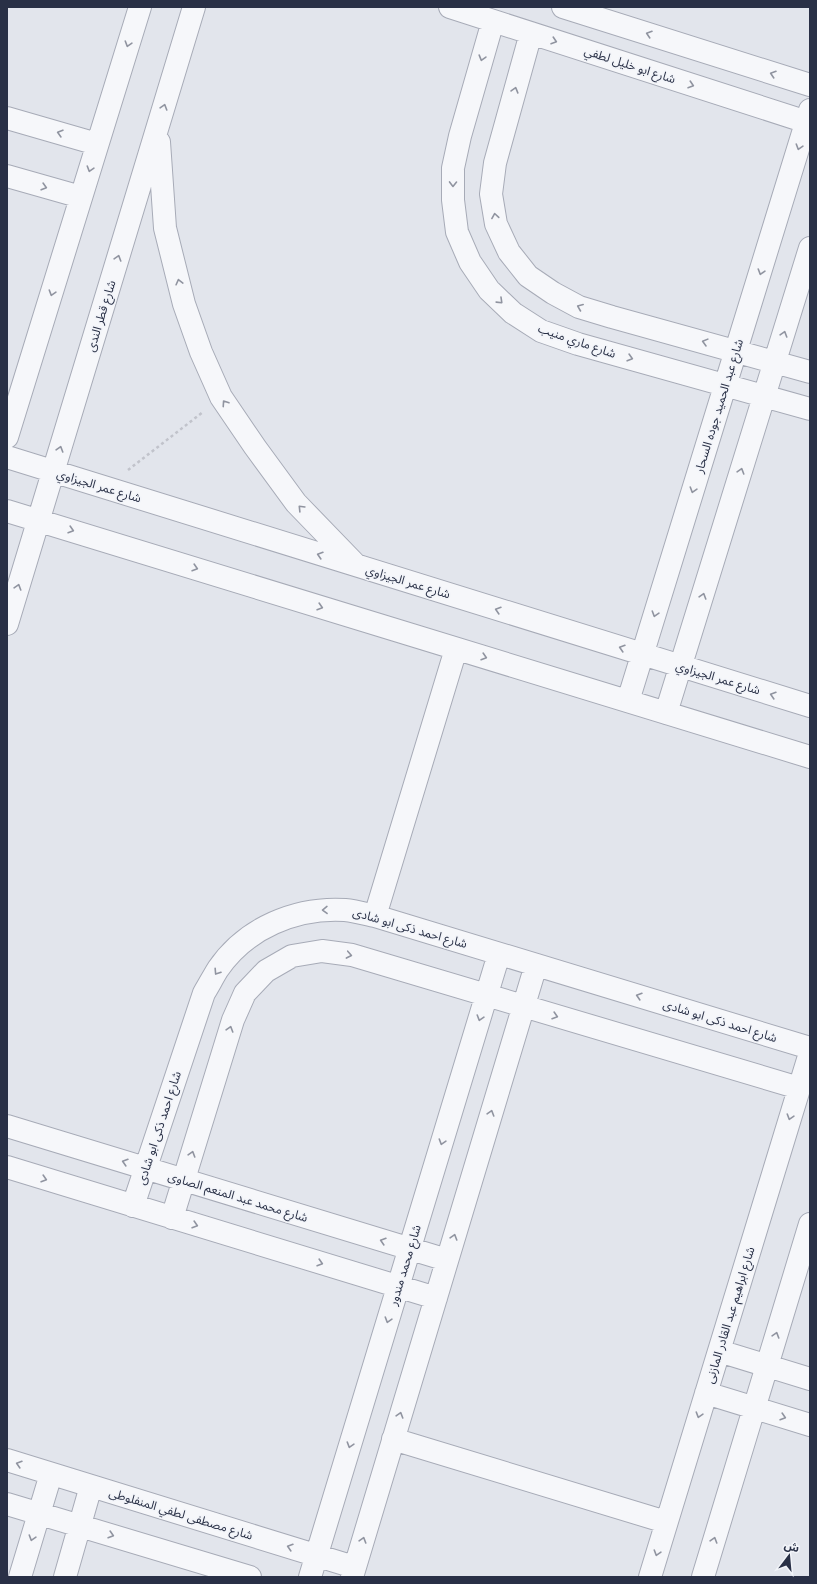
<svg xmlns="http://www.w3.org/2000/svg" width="817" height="1584" font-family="Poppins,'Noto Sans Arabic',sans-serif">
  <rect width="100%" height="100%" fill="#e2e5ec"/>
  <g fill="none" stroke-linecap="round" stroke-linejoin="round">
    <g stroke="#a7abb7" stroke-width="24">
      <path id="minor" d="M450,7L810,123
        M563,7L810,85
        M493,21L460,136L453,168V200L457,232L470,262L489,290L513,313L541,331L578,344L810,409
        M531,33L495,163L491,194L496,224L509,252L528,276L553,293L579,307L612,317L810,372
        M7,118L97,144
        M159,142L165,228L184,304L201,352L221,397L255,447L296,503L355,564
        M7,176L81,197
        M7,437L140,7
        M7,457L810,706
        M7,511L810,757
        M7,624L194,7
        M628,701L810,110
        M666,713L810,248
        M375,916L456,649
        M7,1126L447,1260
        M7,1167L436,1298
        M133,1206L204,993C209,985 213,977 218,969C246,928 296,907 345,910C355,911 366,914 375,916L810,1048
        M172,1218L233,1020L245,993L266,971L292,956L322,951L352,955L799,1088
        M719,1351L810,1379
        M706,1393L810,1425
        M393,1439L666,1522
        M7,1460L354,1567
        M7,1504L250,1577
        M20,1577L51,1474
        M65,1577L91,1486
        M310,1577L499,954
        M352,1577L536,965
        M650,1577L810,1053
        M703,1577L810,1224"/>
    </g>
    <path stroke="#c1c3cb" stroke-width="2.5" stroke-dasharray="3 3" stroke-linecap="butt" d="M128,470L203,412"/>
    <use href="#minor" stroke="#f6f7fa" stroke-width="22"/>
  </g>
  <defs><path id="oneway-chevron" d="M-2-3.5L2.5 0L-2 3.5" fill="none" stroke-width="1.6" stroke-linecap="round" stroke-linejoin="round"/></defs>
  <g stroke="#9094a0">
    <use href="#oneway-chevron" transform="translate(649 34) rotate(-162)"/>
    <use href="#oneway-chevron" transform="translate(554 41) rotate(18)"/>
    <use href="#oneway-chevron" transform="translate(128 44) rotate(107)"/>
    <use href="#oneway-chevron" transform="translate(482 58) rotate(106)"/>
    <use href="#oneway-chevron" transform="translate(773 74) rotate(-162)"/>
    <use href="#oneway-chevron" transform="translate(691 85) rotate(18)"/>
    <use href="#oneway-chevron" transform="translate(515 90) rotate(-74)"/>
    <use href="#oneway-chevron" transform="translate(164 107) rotate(-73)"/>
    <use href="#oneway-chevron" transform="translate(60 133) rotate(-164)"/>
    <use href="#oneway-chevron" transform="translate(799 147) rotate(107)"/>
    <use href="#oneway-chevron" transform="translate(90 169) rotate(107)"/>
    <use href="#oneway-chevron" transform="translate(453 184) rotate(91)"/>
    <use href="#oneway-chevron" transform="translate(44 187) rotate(16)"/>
    <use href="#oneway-chevron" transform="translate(495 216) rotate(-99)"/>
    <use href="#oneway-chevron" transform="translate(118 258) rotate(-73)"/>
    <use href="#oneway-chevron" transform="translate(761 272) rotate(107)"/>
    <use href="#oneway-chevron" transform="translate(179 282) rotate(-104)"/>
    <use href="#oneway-chevron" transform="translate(52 293) rotate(107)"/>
    <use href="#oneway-chevron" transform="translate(500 301) rotate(44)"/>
    <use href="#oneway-chevron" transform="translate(580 307) rotate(-158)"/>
    <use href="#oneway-chevron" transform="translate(784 334) rotate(-73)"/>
    <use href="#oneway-chevron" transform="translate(705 342) rotate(-165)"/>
    <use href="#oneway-chevron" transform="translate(630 358) rotate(16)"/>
    <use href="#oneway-chevron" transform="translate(225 403) rotate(-124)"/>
    <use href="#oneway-chevron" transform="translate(60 449) rotate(-73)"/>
    <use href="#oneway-chevron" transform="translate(741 471) rotate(-73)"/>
    <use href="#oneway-chevron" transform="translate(693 490) rotate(107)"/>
    <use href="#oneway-chevron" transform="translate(301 508) rotate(-134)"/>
    <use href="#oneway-chevron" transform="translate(71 530) rotate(17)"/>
    <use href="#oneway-chevron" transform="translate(320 555) rotate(-163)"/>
    <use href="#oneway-chevron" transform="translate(195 568) rotate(17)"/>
    <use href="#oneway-chevron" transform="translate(18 587) rotate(-73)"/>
    <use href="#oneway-chevron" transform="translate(703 596) rotate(-73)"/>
    <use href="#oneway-chevron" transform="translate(320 607) rotate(17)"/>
    <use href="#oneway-chevron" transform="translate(498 610) rotate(-163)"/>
    <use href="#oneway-chevron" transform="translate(655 614) rotate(107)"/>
    <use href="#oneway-chevron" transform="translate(622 648) rotate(-163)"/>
    <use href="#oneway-chevron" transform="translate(484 657) rotate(17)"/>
    <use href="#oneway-chevron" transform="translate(773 695) rotate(-163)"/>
    <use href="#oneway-chevron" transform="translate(325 910) rotate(179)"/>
    <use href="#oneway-chevron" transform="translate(349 955) rotate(11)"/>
    <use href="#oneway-chevron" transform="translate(217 972) rotate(123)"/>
    <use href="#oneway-chevron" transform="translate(639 996) rotate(-163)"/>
    <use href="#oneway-chevron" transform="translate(555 1016) rotate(17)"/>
    <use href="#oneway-chevron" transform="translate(480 1018) rotate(107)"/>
    <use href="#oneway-chevron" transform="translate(230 1029) rotate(-73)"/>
    <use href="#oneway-chevron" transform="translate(491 1113) rotate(-73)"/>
    <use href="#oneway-chevron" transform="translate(790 1117) rotate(107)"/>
    <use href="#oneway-chevron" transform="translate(442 1142) rotate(107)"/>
    <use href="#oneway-chevron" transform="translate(192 1154) rotate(-73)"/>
    <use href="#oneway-chevron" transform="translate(125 1162) rotate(-163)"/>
    <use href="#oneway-chevron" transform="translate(44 1179) rotate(17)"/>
    <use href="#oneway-chevron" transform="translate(195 1225) rotate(17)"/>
    <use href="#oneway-chevron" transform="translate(454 1237) rotate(-73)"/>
    <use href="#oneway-chevron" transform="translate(383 1241) rotate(-163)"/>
    <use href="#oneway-chevron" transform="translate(320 1263) rotate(17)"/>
    <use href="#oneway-chevron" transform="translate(388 1320) rotate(107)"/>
    <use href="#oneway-chevron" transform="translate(776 1335) rotate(-73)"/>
    <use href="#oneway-chevron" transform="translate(400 1415) rotate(-73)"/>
    <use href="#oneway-chevron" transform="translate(699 1415) rotate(107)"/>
    <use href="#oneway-chevron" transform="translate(783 1417) rotate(17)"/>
    <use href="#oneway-chevron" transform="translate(350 1445) rotate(107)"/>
    <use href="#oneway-chevron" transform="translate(19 1464) rotate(-163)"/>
    <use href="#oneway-chevron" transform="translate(111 1535) rotate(17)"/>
    <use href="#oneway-chevron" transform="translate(32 1538) rotate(107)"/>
    <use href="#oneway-chevron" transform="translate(363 1540) rotate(-73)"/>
    <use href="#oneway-chevron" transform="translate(714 1540) rotate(-73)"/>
    <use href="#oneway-chevron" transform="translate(290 1547) rotate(-163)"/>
    <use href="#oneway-chevron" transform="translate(657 1553) rotate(107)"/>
  </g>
  <g text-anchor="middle" stroke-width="3" stroke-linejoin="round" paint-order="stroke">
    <g font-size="12" fill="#293046" stroke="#f2f4f9">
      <text transform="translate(630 65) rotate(18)" y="4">شارع ابو خليل لطفي</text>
      <text transform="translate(101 316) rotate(-73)" y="4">شارع قطر الندى</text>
      <text transform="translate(577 341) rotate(19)" y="4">شارع ماري منيب</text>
      <text transform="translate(719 406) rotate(-73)" y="4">شارع عبد الحميد جوده السحار</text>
      <text transform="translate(99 486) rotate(17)" y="4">شارع عمر الجيزاوي</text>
      <text transform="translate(408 582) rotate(17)" y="4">شارع عمر الجيزاوي</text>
      <text transform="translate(718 678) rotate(17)" y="4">شارع عمر الجيزاوي</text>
      <text transform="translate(410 928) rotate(16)" y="4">شارع احمد ذكى ابو شادى</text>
      <text transform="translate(720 1021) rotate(17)" y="4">شارع احمد ذكى ابو شادى</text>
      <text transform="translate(159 1128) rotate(-72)" y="4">شارع احمد ذكى ابو شادى</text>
      <text transform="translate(238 1197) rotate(17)" y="4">شارع محمد عبد المنعم الصاوى</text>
      <text transform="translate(405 1265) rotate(-73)" y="4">شارع محمد مندور</text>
      <text transform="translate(730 1315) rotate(-73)" y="4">شارع ابراهيم عبد القادر المازنى</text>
      <text transform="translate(181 1514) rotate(17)" y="4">شارع مصطفى لطفي المنفلوطى</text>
    </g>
  </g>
  <rect width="817" height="1584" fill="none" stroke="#293046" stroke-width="16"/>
  <g transform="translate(789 1556) rotate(16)" stroke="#f2f4f9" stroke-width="3" paint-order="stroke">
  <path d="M0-3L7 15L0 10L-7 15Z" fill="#293046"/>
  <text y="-6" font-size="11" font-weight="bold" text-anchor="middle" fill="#293046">ش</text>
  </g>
</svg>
